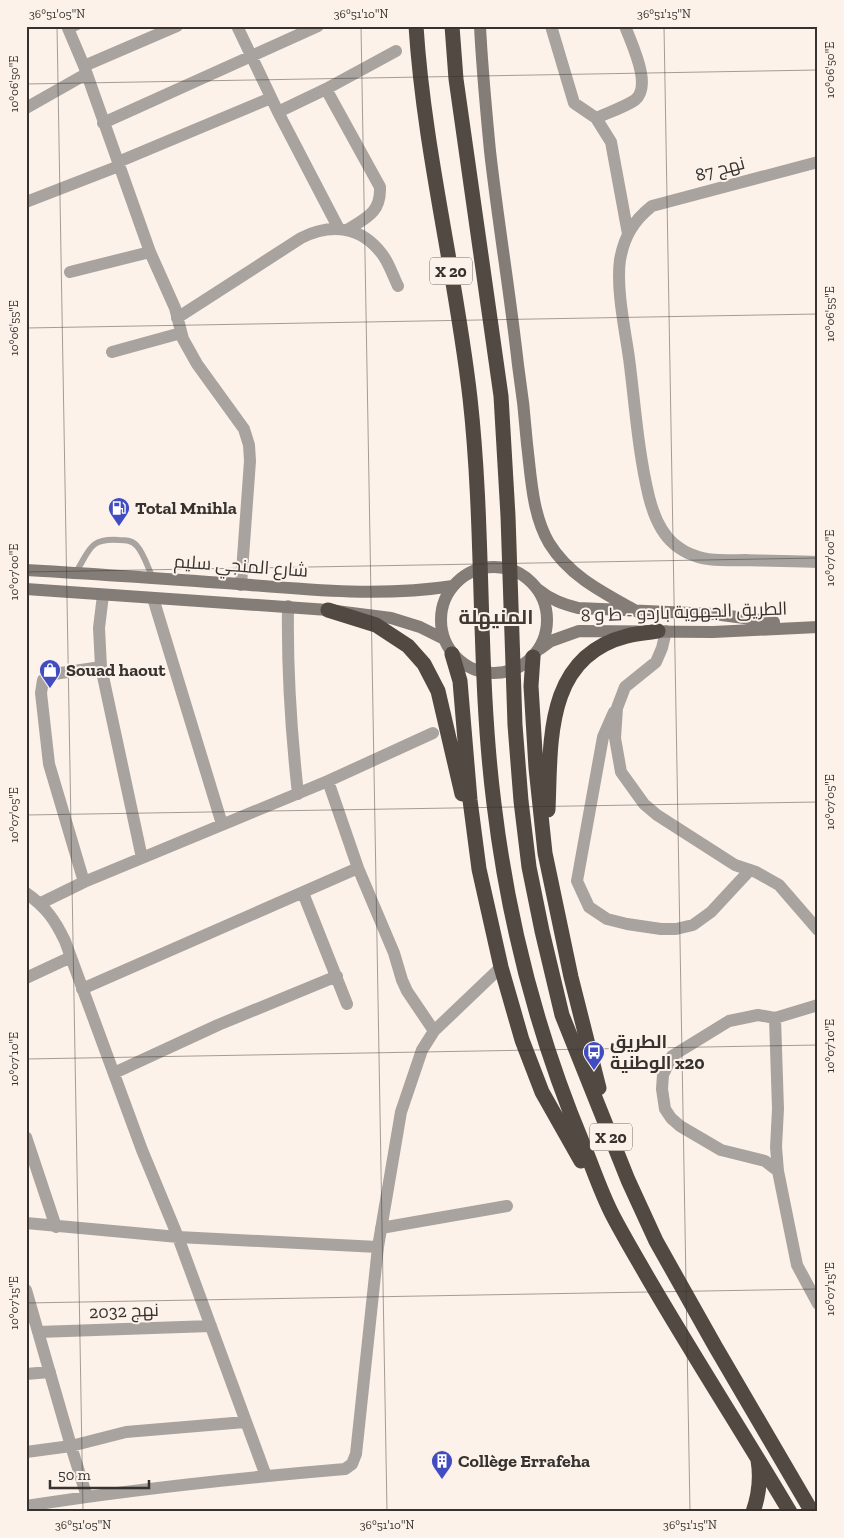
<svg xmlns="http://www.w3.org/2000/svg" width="844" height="1538" font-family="'Zilla Slab',Cairo,serif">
  <rect width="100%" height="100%" fill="#fdf2ea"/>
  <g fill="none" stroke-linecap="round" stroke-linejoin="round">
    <path stroke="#a8a39f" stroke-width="6" d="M69,31L80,26
      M76,572C90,550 89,538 119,540C125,540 132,540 137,546C144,554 148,568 153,578"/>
    <path stroke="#a8a39f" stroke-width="12" d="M67,26L84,66L150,252L175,308L183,339L197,364L244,429L249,445L250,461L241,585
      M237,26L278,112L339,229
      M551,26L574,103L596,118L611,142L628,234
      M84,66L177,26
      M326,89L380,187C381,213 366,218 347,230
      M26,108L86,74
      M278,112L326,89L396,51
      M596,118C607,113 625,107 635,100C653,86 631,43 625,26
      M103,123L318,26
      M118,162L271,98
      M818,162L652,206C633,221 624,237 620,260C616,288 625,330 629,358C635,404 638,452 649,497C653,513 661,533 674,544C679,548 686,553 693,555C709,562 729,560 746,560C770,561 794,561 818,562
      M26,202L119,166
      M70,272L150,252
      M177,318L301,238C331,223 361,226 382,254C389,263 393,276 398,286
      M112,352L181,333
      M103,595L99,628L101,667L142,858
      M153,598L222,824
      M288,606C287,669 291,731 298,794
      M666,631L662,648L656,662L625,687L617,708L615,738L621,772L644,804L657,815L735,865L756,872L779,885L818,930
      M614,712L603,737L577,881L589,907L607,919L627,924L661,929H676L693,925L711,912L750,870
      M328,781L358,868L394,953L402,980L407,991L434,1031
      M84,882L49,764L41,693L43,680L54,674L101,667
      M26,893C46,907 55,920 65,941L142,1150L178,1237L266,1476
      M303,893L347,1004
      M41,903L84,882L328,781L433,733
      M26,978L71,957
      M82,989L358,868
      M775,1018L778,1109L776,1147L778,1171L797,1265L818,1304
      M114,1073L218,1025L337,976
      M26,1137L56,1227
      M778,1171L765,1161L721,1150L680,1126L671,1118L665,1109L662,1089L663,1075L672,1056L729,1021L758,1015L775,1018L818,1005
      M26,1223L178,1237L378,1247
      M381,1228L507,1206
      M26,1290L71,1446L87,1497
      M38,1332L211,1326
      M26,1374L50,1372
      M26,1452L71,1446L126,1432L245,1422
      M26,1506C132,1489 239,1478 345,1469L352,1464L356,1454L378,1247L401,1112L422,1050L434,1031L501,967"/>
    <path stroke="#837c77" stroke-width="12" d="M480,26C482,68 486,109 490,151C498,222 510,293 518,365C522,391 525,417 527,444C531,476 532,514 549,543C570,577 604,593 638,612
      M441 620a53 53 0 1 1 106 0a53 53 0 1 1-106 0Z
      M26,570C97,574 167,579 238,584C309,590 382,597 453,586
      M26,589L328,610L391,618L420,627L444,639
      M539,590C551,600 563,604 578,608L714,614L774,622
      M540,649L551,641L579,631L713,632L818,627"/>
    <path stroke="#524942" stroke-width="15" d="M416,26C424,151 456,274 470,398C485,533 477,670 494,804C508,921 538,1036 583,1144C593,1168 601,1193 613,1216C624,1237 636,1257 648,1278C694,1357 743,1433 790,1512
      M452,26L456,79L501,396L508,516L515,725L521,801L529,867L542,931L562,1015L628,1180L656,1241L715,1346L812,1512
      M328,610L376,625L408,646L424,664L438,691L462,794
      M452,654L460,681L470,800L479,869L501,967L522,1040L542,1092L581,1161
      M533,657L531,686L536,768L545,853L571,977L599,1088
      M548,810C551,743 544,657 627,636C637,633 648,633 658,631
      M753,1512C759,1495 761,1478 758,1460"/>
  </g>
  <path fill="none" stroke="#36322f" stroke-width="1" stroke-opacity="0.45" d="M57,26L83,1512M361,26L387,1512M664,26L690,1512M26,84L818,70M26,328L818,314M26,572L818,558M26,815L818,802M26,1059L818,1045M26,1303L818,1289"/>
  <defs>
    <g id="fuel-pin" transform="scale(1.125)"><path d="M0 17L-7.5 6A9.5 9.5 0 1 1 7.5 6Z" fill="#414cc1" stroke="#fdf2ea"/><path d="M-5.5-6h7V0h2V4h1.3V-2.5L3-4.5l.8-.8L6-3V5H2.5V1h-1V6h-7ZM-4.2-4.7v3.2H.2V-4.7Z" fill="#fff"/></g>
    <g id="shop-pin" transform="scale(1.125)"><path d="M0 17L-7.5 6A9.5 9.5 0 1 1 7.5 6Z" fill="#414cc1" stroke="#fdf2ea"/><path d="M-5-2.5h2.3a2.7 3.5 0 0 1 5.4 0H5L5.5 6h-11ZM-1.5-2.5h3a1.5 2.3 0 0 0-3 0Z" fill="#fff"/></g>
    <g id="bus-pin" transform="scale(1.125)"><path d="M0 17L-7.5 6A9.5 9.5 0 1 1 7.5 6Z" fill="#414cc1" stroke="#fdf2ea"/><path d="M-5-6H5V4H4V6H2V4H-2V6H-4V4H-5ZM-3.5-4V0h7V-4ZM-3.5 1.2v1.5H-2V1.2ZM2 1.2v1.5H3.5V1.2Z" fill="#fff"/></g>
    <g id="building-pin" transform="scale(1.125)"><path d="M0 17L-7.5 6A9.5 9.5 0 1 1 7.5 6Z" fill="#414cc1" stroke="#fdf2ea"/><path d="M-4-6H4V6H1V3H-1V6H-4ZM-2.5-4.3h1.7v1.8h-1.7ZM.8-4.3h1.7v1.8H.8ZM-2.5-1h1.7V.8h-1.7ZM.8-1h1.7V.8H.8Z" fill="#fff"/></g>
  </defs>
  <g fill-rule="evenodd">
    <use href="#fuel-pin" x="119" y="508"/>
    <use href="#shop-pin" x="50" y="670"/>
    <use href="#bus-pin" x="594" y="1052"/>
    <use href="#building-pin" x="442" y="1461"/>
  </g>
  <g text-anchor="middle" stroke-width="4" stroke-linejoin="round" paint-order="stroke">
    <g fill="#fdf2ea" stroke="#726c67" stroke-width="1">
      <rect x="430" y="257.5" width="42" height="27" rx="4"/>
      <rect x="590" y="1123.5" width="42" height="27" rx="4"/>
    </g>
    <g font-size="16" font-weight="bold" fill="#36322f">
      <text x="451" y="277">X 20</text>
      <text x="611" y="1143">X 20</text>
    </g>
    <g font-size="18" fill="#36322f" stroke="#fdf2ea">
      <text transform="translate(720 169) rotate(-15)" y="6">نهج 87</text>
      <text transform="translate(241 566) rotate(4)" y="6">شارع المنجي سليم</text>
      <text transform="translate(684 612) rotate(-2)" y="6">الطريق الجهوية باردو - ط و 8</text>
      <text transform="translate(124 1311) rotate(-2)" y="6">نهج 2032</text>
    </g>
    <g font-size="18" font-weight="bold" fill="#36322f" stroke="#fdf2ea" text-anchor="start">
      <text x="135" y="514">Total Mnihla</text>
      <text x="66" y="676">Souad haout</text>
      <text x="610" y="1048">الطريق<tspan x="610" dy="21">الوطنية x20</tspan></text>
      <text x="458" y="1467">Collège Errafeha</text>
    </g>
    <g font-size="20" font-weight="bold" fill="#423933" stroke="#fdf2ea">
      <text x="496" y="624">المنيهلة</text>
    </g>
  </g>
  <rect width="844" height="1538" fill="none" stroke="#fdf2ea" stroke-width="55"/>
  <path d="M50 1480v8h99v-8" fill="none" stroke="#36322f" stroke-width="2.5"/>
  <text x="58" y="1480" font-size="15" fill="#36322f" stroke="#fdf2ea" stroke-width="4" paint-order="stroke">50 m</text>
  <rect x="28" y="28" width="788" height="1482" fill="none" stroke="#36322f" stroke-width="2"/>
  <g font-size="12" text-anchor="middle" fill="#36322f">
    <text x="57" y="18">36°51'05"N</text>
    <text x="361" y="18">36°51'10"N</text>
    <text x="664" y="18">36°51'15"N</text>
    <text transform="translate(830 70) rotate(-90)" y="4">10°06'50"E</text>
    <text transform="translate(14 84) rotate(-90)" y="4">10°06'50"E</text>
    <text transform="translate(830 314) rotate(-90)" y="4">10°06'55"E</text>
    <text transform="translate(14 328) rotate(-90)" y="4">10°06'55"E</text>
    <text transform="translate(830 558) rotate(-90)" y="4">10°07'00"E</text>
    <text transform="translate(14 572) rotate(-90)" y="4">10°07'00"E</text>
    <text transform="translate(830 802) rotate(-90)" y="4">10°07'05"E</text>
    <text transform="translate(14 815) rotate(-90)" y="4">10°07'05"E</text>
    <text transform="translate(830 1046) rotate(-90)" y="4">10°07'10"E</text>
    <text transform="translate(14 1059) rotate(-90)" y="4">10°07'10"E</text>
    <text transform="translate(830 1289) rotate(-90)" y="4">10°07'15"E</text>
    <text transform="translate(14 1303) rotate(-90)" y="4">10°07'15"E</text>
    <text x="83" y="1529">36°51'05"N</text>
    <text x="387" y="1529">36°51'10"N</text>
    <text x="690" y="1529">36°51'15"N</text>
  </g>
</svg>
